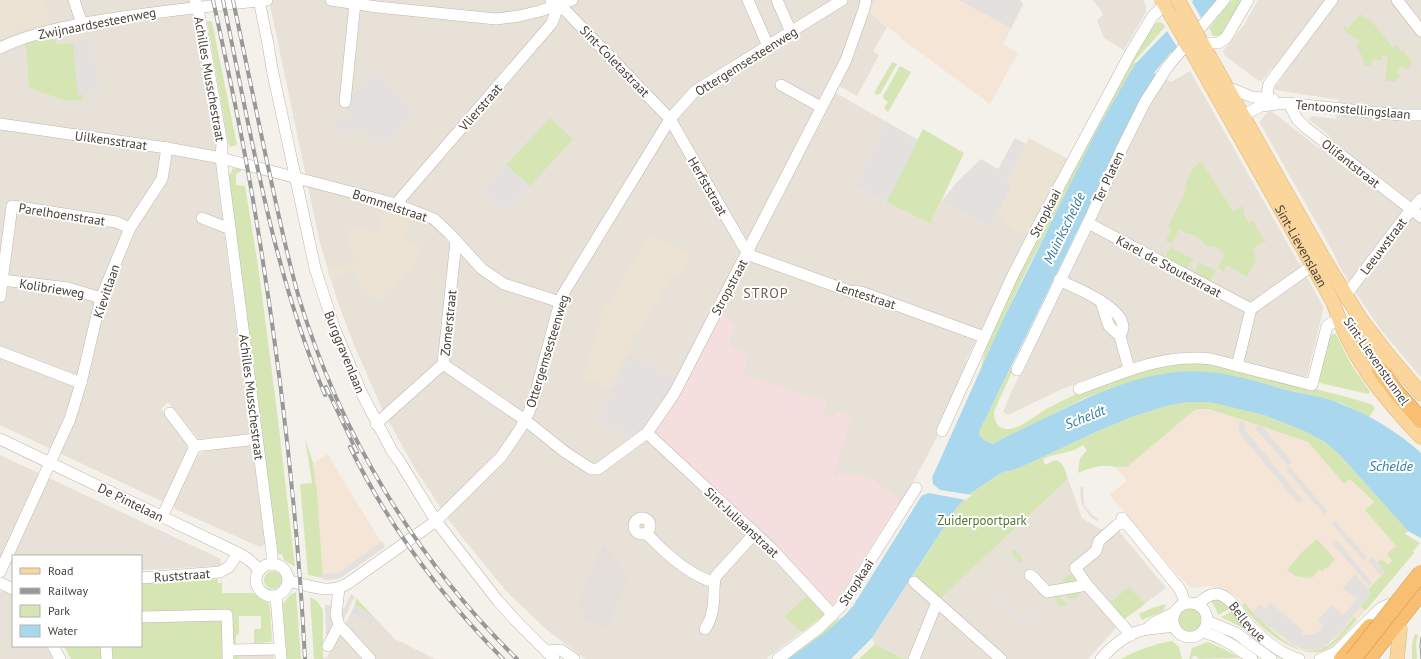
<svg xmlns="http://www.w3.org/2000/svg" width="1421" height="659" font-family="'PT Sans',sans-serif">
  <rect width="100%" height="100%" fill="#f4f0ea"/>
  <path fill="#e8e1d8" d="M0,0H190L216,147L217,176L250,434L198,439L168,402L161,409L186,439L187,452L165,500L161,501L0,425Z
    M269,0H876L869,12L887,27L873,51L879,55L857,96L839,86L836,93L885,121L854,186L929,224L941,202L991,228L998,213L1007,217L1012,224L1010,227L1027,235L975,342L966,361L969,364L934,443L904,499L898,504L835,603L824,615L766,659H585L547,630L506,591L450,522L414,467L382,409L355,347L338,303L319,239Z
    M1093,0H1143L1146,6V12L1124,50L1104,38L1097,20L1103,15L1101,10Z
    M1258,0H1421V377L1381,330L1358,296L1342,271L1333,252L1260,123V121L1270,110L1319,148L1330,136L1309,120L1312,116L1336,119L1339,100L1276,90L1275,87L1283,76L1272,68L1262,81L1261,80L1259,81L1224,55L1223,51L1244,25Z
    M1190,71L1323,306V310L1307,376L1303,377L1203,352L1175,353L1133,362L1062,389L1008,415L1003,412L1010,395L1124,156L1150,105L1165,79L1171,82Z
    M249,443L252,445L265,544L260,547L175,509L173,505L198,455L207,449Z
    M0,455L221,559L220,566L141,570V556H13V565L0,558Z
    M1068,479L1082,518L1100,529H1117L1166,588L1124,619L1088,659H904L875,644L872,638L912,577L941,601L947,592Z
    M3,591L13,596V646H46L53,659H0V592Z
    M351,613L371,625L376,619L395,639L435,659H323V658L327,657Z
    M239,653L274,654V659H239Z"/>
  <path fill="#f5e5d6" d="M876,0H1020L1023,5L1003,44L1018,53L990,104L902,39L900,36L869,12Z
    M1197,409H1207L1222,413L1308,442L1344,484L1350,479L1374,503L1366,510L1396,546L1392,561L1388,565L1382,559L1385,572L1368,589L1371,593L1361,607L1366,610L1357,620L1354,617L1339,635L1323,648L1316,650L1306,651L1292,645L1255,616L1237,597L1225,590L1210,586L1191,588L1179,576L1110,495L1127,480L1115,467L1123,468L1186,415Z
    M328,454L341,477L380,540L385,547L342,577L336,579L323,580L317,492L313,463Z"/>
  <path fill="#e4dfdb" d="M603,545L629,576L607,629L581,618L584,612L577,609L589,576Z
    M355,604L376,619L371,625L351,613Z"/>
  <path fill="#ede3d4" d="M0,0H45L51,22L15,32L0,39Z
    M1029,138L1068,159L1027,235L1010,227L1012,224L1005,221L1007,217L998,213L1012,185L1007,182Z
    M385,209L412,217L404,241L421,245L418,258L385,299L362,294L356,270L330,278L328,272L354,263L347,237L349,227L379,233Z
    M650,234L691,254L679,276L672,273L640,334L634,331L631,339L634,341L611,389L584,377L602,313Z"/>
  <path fill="#f4dfde" d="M721,316L736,324L728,344L749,356L742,373L796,392L827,401L823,414L835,417L836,411L853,416L833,475L836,476L838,470L850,476L856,473L875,481L899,499L898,504L834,604L830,603L779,548L773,539L722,496L655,432L656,430L676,403Z"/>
  <path fill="#d5e6b4" d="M1232,0H1242L1220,36H1213L1209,28Z
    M1360,14L1368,20L1370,19L1393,48L1397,45L1401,51L1403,50L1412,62L1408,70L1401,66L1397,73L1400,75L1396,82L1385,81L1388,57L1383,54L1381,60H1372L1371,66L1364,65V59H1363L1357,46L1360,42L1343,29L1344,26L1348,29Z
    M210,21L212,22L237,145L230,147L228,142L207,21Z
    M1160,22L1164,24L1165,26L1135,64L1027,269L981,368L985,349L1004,304L1072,168L1151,28L1156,23Z
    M54,36L56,44L73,43L79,95L82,94L83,100L67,101L29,88L27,55L25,44Z
    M892,62L897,64L880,94L877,95L874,93Z
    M900,66L911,72L888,112L884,108L888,102L884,99L883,96Z
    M550,118L573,139L530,186L506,165Z
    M923,129L964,153L930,224L886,202Z
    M1201,161L1233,211L1243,206L1244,209L1243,212L1249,223L1253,221L1263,239L1264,238L1266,241L1253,248L1256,260L1247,277L1227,265L1223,273L1221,271V270L1218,268L1225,254L1219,251L1220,249L1212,245L1210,247L1202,243L1203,241L1189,233L1188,234L1179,230L1172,243L1168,241L1165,242L1171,230L1168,227L1187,188L1184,186L1193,169Z
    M233,168L241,169V171L236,174V185L245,186L259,272L277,411L295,567L284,560L282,554H274L225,174L231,173Z
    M1170,247L1193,259L1187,269L1165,257Z
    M1199,262L1216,271L1210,281L1194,273Z
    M1330,334H1336L1351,364L1370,392L1368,394L1320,383L1319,381Z
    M1177,363L1209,364L1237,369L1343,396L1371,404L1375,408L1369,417L1341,403L1235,377L1209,372L1160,374L1134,381L1085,398L993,444C987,441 980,440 979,432L1011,367L1014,368L994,411C994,419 996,428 1006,429C1019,431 1039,412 1052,406C1077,393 1104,381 1132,373C1146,369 1162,367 1177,363Z
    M1189,402H1209L1264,415L1304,431L1325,442L1339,454L1408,531L1405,534L1420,543L1413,551L1414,553L1366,610L1360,607L1371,593L1368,589L1385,572L1377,562L1382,559L1388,565L1392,561L1387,554L1396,546L1365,510L1374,502L1350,479L1344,484L1308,442L1222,413L1207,409H1197L1192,412L1128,466C1121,469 1116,466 1109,466C1099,465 1087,469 1078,473L1080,458L1087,450L1083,445C1068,455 1057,452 1043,459L1045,465L1055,460C1064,462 1065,471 1068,479L947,592L940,601L912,577L957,507L971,493L1001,473L1019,468L1098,431L1132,417L1166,406Z
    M305,438L313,463L317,492L323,578L308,575L300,484L312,483Z
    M1317,539L1335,559L1328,568L1326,567L1322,572L1319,569L1312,578L1295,576L1287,570L1303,551Z
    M1014,550C1019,552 1023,559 1023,563C1018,562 1013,556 1011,551Z
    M264 580a9 9 0 1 1 18 0a9 9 0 1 1-18 0Z
    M1075,572L1081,582L1062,585V582L1067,576Z
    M218,579V583H221L222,579V593H253L268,602L270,607L272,640L271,642L254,643V629H261V616H239V634L236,635V645H238L239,659H71L64,646H141V583Z
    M1129,587L1145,604L1123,620L1109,603Z
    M296,592L301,659H286L283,604L290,595Z
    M1077,592L1080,595L1074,599H1069L1066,594Z
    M1055,594C1060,596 1063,600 1067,604L1066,605L1062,607C1058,606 1055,599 1055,594Z
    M807,596L824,615L802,632L784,617Z
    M310,597L317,601L323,610V659H314Z
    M356,598L376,619L355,604Z
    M1215,599L1222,601L1231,608L1218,615L1216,609L1210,600Z
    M1244,603C1257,617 1281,641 1299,649C1306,652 1316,651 1323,648C1336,642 1345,627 1354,617L1357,620C1347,631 1337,645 1323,651C1295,659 1257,626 1242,605Z
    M1166,604L1163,611L1142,620L1139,614L1155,607Z
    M1178 619a12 12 0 1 1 24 0a12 12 0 1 1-24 0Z
    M1233,611L1247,627L1245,629L1221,617Z
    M843,617L831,629L789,659H784L832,623Z
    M1415,634L1418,635L1416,644L1417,659H1412V644Z
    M1172,641L1179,647L1182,659H1121C1138,650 1153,644 1172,641Z
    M1208,642L1226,650L1240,658L1199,659L1195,655L1191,659H1189L1192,648Z
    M875,644L904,659H859Z"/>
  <path fill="#e3e0de" d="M959,0H1020L1023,4L1011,28Z
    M92,39L94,61H97L100,93L78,95L73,43L78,40Z
    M375,72L416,111L383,148L361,129L333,135L330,121L346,118L347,109L342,106Z
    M885,121L918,140L886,202L854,186Z
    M1015,138L1026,144L1007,182L1012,185L991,228L941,202L957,182L981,159L998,169Z
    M506,165L530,186L505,212L482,191Z
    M628,355L676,378L667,396L645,428L632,438L596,420Z
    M1244,421L1246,431L1302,499L1298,503L1240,434L1238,423Z
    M1259,425H1261L1292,462L1288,466L1255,428Z
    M1290,467L1327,511L1324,514L1286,470Z
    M1081,487H1083L1084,505L1093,516L1098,518L1097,521L1092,518L1082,505L1080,492Z
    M1335,521L1367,558L1364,561L1332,524Z
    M1337,540L1372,583L1369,586L1333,544Z
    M382,541L385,547L342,577L336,579L323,580L322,574L340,572Z
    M1373,557L1385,572L1380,575L1368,561Z
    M1355,574L1371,593L1338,635L1323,648L1314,650L1301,649L1291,643L1255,616L1253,613L1260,604L1266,609L1270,603L1304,631L1301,635H1311L1320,631L1323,626L1318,621L1331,605L1344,615L1357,599L1343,588Z
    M987,579L1011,604L1009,607L984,581Z
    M351,594L355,596L344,619L340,617Z
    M1027,604L1036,614L1032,618L1023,607Z
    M325,605H331L332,635H326Z
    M1013,609L1026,622L1021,626L1008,613Z"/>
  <path fill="#a9d8ee" d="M1186,0H1217L1175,52H1171L1154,73L1156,74L1154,77L1155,79L1136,111L979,432C980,440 987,441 993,444C1011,434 1029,426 1047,417C1096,393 1152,366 1209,372C1236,374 1264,384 1291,391C1308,395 1326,397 1341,404C1370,415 1398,432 1421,453V538L1408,531L1339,454L1325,442L1304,431L1264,415L1209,402H1189L1166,406L1132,417L1098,431L1019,468L1001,473L971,493L957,507L872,638L851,659H789C811,642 835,628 853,606L930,482L1001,324L1096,132L1135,64Z"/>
  <path fill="#f4f0ea" d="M1183,0H1193L1192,2L1203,21L1179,50L1167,31L1137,62L1133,63L1165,27L1164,24Z
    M977,371L976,379L932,477L933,484L940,490L972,495L966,500L929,493L921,496L858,598L853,602L928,481Z"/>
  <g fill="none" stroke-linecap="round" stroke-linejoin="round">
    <g stroke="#bfb7ac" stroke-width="12">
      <g id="minor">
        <path d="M74,0L82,24"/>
        <path d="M195,0L199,15L222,144L221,158L272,553V564"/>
        <path d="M259,0L268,44L272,69L315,268L334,327L362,394L392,451L400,462L436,521L498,601L518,623L554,659"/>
        <path d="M331,0L377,7L496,19L519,16L540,11L572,0"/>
        <path d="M551,0L557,5L565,10L670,119L743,246L752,256L849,291L861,292L984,337"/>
        <path d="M748,0L768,46"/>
        <path d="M777,0L791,32"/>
        <path d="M1397,0L1421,31"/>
        <path d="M1202,43H1218L1226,38L1248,0"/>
        <path d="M0,48C29,34 60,28 91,22C150,12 208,6 267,0"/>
        <path d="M781,85L821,107"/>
        <path d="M1227,87L1252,97L1273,99"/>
        <path d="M345,102L355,3"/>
        <path d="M1289,103L1297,119L1305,127L1421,217"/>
        <path d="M1266,105V99L1269,84L1332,0"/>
        <path d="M1243,115L1261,106L1285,103L1400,115H1421"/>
        <path d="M0,124L167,148L221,158L396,204L434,219L449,233L482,269L504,284L560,302"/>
        <path d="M396,204L552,23L556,12L557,5"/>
        <path d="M202,218L230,229"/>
        <path d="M1088,223L1251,309"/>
        <path d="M2,280L68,288L101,298"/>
        <path d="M1059,280C1076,288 1122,306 1123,327C1123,330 1121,333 1120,336"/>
        <path d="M1346,295L1405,217L1421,199"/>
        <path d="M0,297L12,206L116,222L130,228"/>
        <path d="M1101,302L1109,326L1120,336L1129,369"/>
        <path d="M0,352L81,383"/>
        <path d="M443,364L525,420L565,452L591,469H598L647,433L674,394L846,60L864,9L866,0"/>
        <path d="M1237,366L1251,309L1313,265"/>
        <path d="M1017,370L1088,223L1122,148L1145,102L1168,66L1224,0"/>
        <path d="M1079,389C1121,373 1165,353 1211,359L1312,385L1327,326L1338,319"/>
        <path d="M170,413L195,446"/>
        <path d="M376,424L443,364L456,241"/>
        <path d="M942,431L1011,279L1040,222L1130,54L1152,17L1165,4"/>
        <path d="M647,433L772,549L833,615"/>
        <path d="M0,439L238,553L248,559L260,570"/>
        <path d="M162,517L195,446L257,439"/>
        <path d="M1122,518L1179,588L1182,594L1185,603"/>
        <circle cx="642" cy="526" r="8"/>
        <path d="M1125,522L1117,525L1099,541L1096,551L1075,568L1087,585L1131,635"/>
        <path d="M646,533C663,551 690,576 714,582"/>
        <circle cx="272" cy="580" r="16"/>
        <path d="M0,572L70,419L81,383L101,298L130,228L162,179L167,148"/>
        <path d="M1030,575L1034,578L1047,592L1087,585"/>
        <path d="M141,578L220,572L229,567L238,553"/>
        <path d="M289,581C309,585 328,595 347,584L436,521L501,457L520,429L529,412L535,395L560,302L563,294L670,119L695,91L842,0"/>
        <path d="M914,582L1001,659"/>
        <path d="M0,583L13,589"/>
        <path d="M339,588L336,615L339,625L370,659"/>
        <path d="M276,596L281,659"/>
        <circle cx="1190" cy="620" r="17"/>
        <path id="s1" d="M1198,604C1204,599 1209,594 1217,594C1232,596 1240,616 1250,626C1262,638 1282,655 1299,659"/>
        <path d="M141,617L227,615L228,648"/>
        <path d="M1207,621L1236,633L1271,659"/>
        <path d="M705,629C712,619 714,604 714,592C714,586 714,582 716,576L755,533"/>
        <path d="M1147,629L1155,622L1174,613"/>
        <path d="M1203,632C1222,637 1237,647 1252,659"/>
        <path d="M53,646L60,659"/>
        <path d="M106,646L107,659"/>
        <path d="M328,646L339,625"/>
        <path d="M546,651L561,650L574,659"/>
        <path d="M228,659V648L232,650L280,649"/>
        <path d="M778,659L819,628L842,605L916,488"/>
        <path d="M914,659L937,602"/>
        <path d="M1101,659C1113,645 1129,632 1148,629C1157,628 1165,628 1174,626"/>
        <path d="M1320,659L1336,652L1381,608L1390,604"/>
      </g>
    </g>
    <g stroke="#dfb26c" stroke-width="15">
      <g id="major">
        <path d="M1162,0L1172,17"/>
        <path d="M1199,38L1325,261L1360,318L1386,352L1421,394"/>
        <path id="s2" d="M1190,48L1333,302C1350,356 1382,397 1421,437"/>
        <path d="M1364,338L1384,367"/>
        <path d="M1397,659L1400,629"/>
      </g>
    </g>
    <g stroke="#d89140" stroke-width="17">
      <path id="highway" d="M1380,370L1398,394L1421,420
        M1342,659L1370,627
        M1368,659L1421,592"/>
    </g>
    <use href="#minor" stroke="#fff" stroke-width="11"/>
    <use href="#major" stroke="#fad69d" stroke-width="14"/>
    <use href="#highway" stroke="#f8be71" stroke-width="16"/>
    <path stroke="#989898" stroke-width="1" d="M1421,659L1420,645L1421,637"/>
    <g stroke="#989898" stroke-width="4">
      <path id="rail" d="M213,0C227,64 241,129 252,194C278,347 297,503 305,659
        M223,0C251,133 272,269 325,395
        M233,0C244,54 256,108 267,162C277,207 286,253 299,298C340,433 416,560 517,659
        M326,387L357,452
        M350,447C388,525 442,597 503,659"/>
    </g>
    <use href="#rail" stroke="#fff" stroke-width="2.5" stroke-dasharray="8" stroke-linecap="butt"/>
    <g stroke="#dfb26c" stroke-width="15" stroke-linecap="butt">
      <path id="major-bridge" d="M1178,0L1199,38
        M1172,17L1190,48"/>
    </g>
    <g stroke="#d89140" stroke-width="17" stroke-linecap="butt">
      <path id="highway-bridge" d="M1353,659L1421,573"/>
    </g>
    <use href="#major-bridge" stroke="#fad69d" stroke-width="14"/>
    <use href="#highway-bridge" stroke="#f8be71" stroke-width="16"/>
  </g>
  <g text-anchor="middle" stroke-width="4" stroke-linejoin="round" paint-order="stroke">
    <g font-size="13" fill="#484038" stroke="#fff">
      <text transform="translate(97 23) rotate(-11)" y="5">Zwijnaardsesteenweg</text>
      <text transform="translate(615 61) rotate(46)" y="5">Sint-Coletastraat</text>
      <text transform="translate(746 61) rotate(-32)" y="5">Ottergemsesteenweg</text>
      <text transform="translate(210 79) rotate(80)" y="5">Achilles Musschestraat</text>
      <text transform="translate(480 107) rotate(-49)" y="5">Vlierstraat</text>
      <text transform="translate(1353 109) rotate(5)" y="5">Tentoonstellingslaan</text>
      <text transform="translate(111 140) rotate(8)" y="5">Uilkensstraat</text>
      <text transform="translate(1351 163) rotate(38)" y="5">Olifantstraat</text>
      <text transform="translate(1108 177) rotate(-65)" y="5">Ter Platen</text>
      <text transform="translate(708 186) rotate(60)" y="5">Herfststraat</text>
      <text transform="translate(390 205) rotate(18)" y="5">Bommelstraat</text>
      <text transform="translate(1045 213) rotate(-63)" y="5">Stropkaai</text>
      <text transform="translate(62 214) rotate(9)" y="5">Parelhoenstraat</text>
      <text dy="5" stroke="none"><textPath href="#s2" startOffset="227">Sint-Lievenslaan</textPath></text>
      <text transform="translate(1383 246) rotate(-53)" y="5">Leeuwstraat</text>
      <text transform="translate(1169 266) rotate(28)" y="5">Karel de Stoutestraat</text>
      <text transform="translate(729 287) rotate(-62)" y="5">Stropstraat</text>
      <text transform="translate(52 288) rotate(9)" y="5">Kolibrieweg</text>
      <text transform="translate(106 291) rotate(-71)" y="5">Kievitlaan</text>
      <text transform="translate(866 295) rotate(18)" y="5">Lentestraat</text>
      <text transform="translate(448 323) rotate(-84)" y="5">Zomerstraat</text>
      <text transform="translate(547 351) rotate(-73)" y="5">Ottergemsesteenweg</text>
      <text transform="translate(345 352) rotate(68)" y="5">Burggravenlaan</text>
      <text transform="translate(1377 361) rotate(55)" y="5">Sint-Lievenstunnel</text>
      <text transform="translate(252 397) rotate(83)" y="5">Achilles Musschestraat</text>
      <text transform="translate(131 502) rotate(26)" y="5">De Pintelaan</text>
      <text transform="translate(742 522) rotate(43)" y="5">Sint-Juliaanstraat</text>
      <text transform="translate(182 575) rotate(-4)" y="5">Ruststraat</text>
      <text transform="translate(856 582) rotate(-57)" y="5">Stropkaai</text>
      <text dy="5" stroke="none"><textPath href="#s1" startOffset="64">Bellevue</textPath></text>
    </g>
    <g font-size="13" fill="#51782d" stroke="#fff">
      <text x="982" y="525">Zuiderpoortpark</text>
    </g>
    <g font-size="14" font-style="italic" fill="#317ca0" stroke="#fff">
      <text transform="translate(1064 228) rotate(-64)" y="5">Muinkschelde</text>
      <text transform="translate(1085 417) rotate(-22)" y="5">Scheldt</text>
      <text x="1391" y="471">Schelde</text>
    </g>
    <g font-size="14" letter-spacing="1" fill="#6a5d50" stroke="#fff">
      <text x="766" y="298">STROP</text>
    </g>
  </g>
  <rect x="12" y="555" width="130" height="92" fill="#ffffff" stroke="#b6b3af"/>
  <rect x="20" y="568" width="20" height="6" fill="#fad69d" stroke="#b6b3af"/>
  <text x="48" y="575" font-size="12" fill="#484038">Road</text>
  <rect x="20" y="588" width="20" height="6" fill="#989898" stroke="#b6b3af"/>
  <text x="48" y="595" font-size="12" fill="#484038">Railway</text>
  <rect x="20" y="605" width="20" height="12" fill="#d5e6b4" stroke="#b6b3af"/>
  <text x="48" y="615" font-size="12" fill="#484038">Park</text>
  <rect x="20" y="625" width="20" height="12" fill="#a9d8ee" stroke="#b6b3af"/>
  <text x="48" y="635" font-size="12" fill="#484038">Water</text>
</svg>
